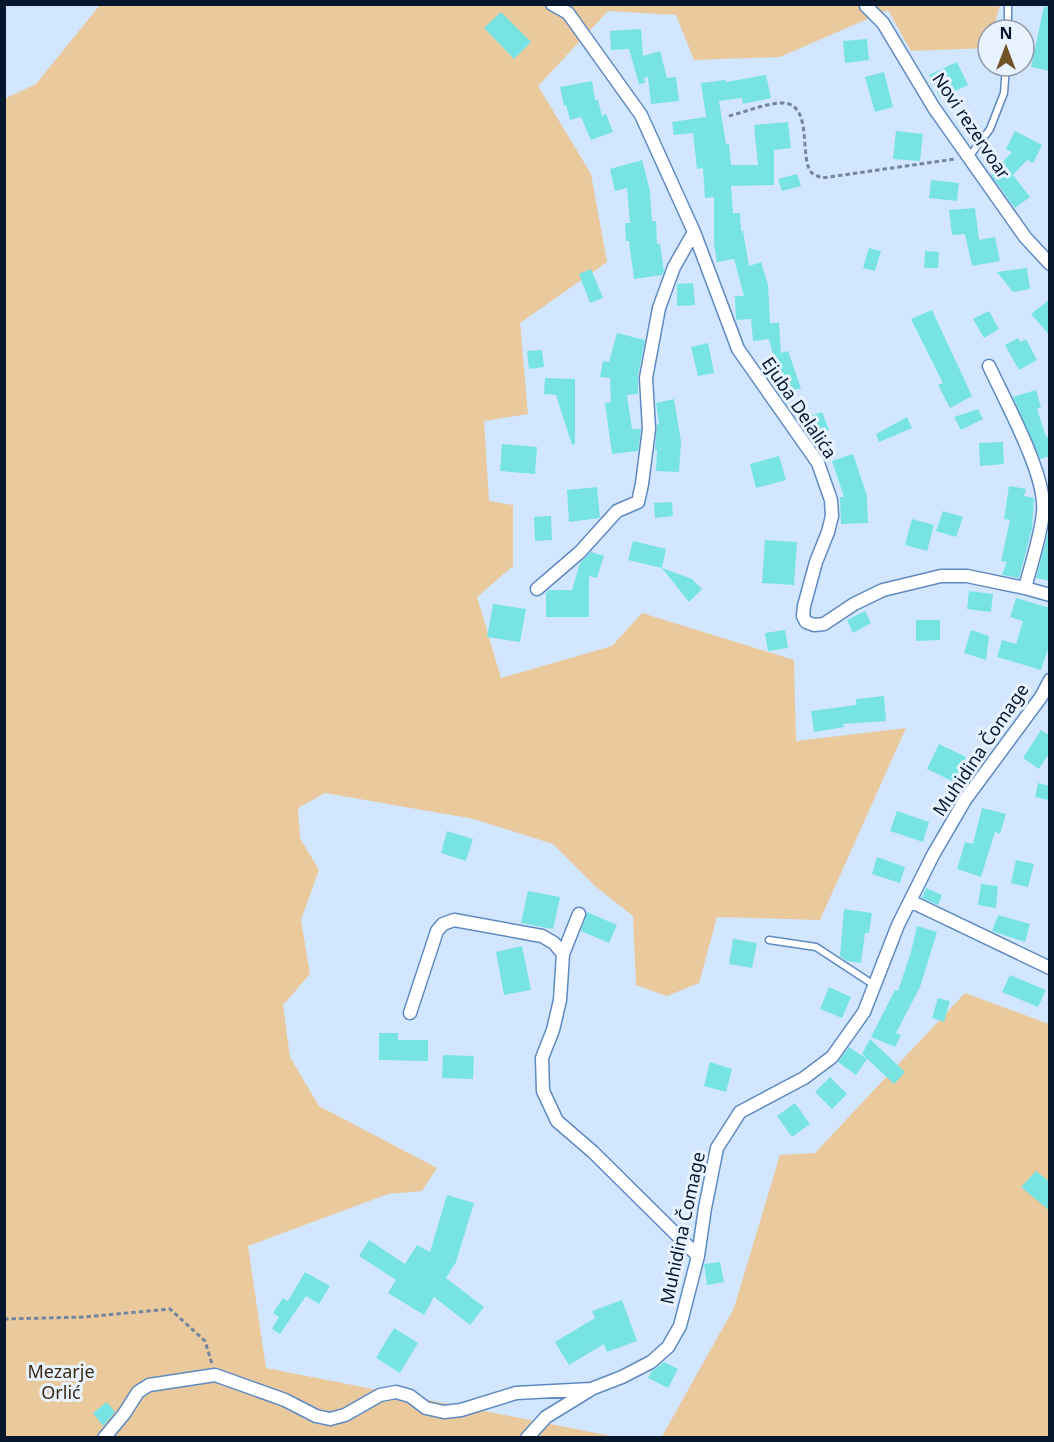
<svg xmlns="http://www.w3.org/2000/svg" width="1054" height="1442" font-family="'Noto Sans',sans-serif">
  <rect width="100%" height="100%" fill="#d3e6ff"/>
  <path fill="#eac99d" d="M100,5H1000L993,30H988V48L911,51L888,10L780,57L694,60L676,15L608,11L538,86L591,174L607,262L520,323L528,414L484,421L489,501L513,505V566L477,597L501,678L612,646L642,613L794,660L796,741L906,728L820,920L717,917L699,983L667,996L636,985L633,916L595,886L553,844L474,819L325,793L298,808L300,838L319,870L301,920L310,974L283,1005L290,1057L319,1106L437,1168L422,1191L388,1194L248,1246L266,1368L616,1437H5L4,99L36,84Z
    M965,993L1049,1024V1437L661,1438L734,1308L780,1155L815,1153Z"/>
  <path fill="#77e3e3" d="M1044,6L1050,7V71L1031,67Z
    M501,12L531,42L514,59L484,28Z
    M641,29L643,56L660,51L667,78L676,77L679,101L651,104L648,77L644,78L645,83L639,84L629,49L611,50L610,31Z
    M867,39L869,60L845,63L843,41Z
    M957,62L968,85L940,98L929,75Z
    M884,72L893,107L875,112L865,77Z
    M766,75L771,98L743,104L742,98L719,101L726,144H729L731,165H758L754,125L788,122L791,148L774,150V185L731,186L733,213H740L741,231H743L749,266L761,262L768,285L770,323H779L781,353L788,351L801,388L780,395L771,373L777,371L769,339L753,341L751,319L736,320L735,296H744L734,259L717,262L714,244V197L705,198L703,168L697,169L693,133L674,135L672,122L706,117L701,83L726,80V82Z
    M592,81L595,100H598L602,116L606,114L613,132L591,140L581,117L570,120L566,105L564,106L560,87Z
    M896,131L923,134L920,161L893,159Z
    M1015,131L1042,145L1033,163L1027,160L1013,175L1030,197L1015,208L991,175L1012,152L1006,149Z
    M642,160L650,191L652,221H656L657,244H660L664,271L662,275L634,279L629,241H626L625,223H630L627,188L615,191L610,169Z
    M797,174L801,186L782,191L778,179Z
    M931,180L959,183L957,201L929,198Z
    M975,208L979,240L995,237L1000,261L972,266L965,234L952,235L949,210Z
    M869,248L881,251L875,271L863,268Z
    M925,251L939,252L938,268H924Z
    M1027,268L1030,289L1013,292L997,272Z
    M591,269L603,298L590,303L579,274Z
    M693,283L695,305L677,306V284Z
    M1050,299V336L1031,314Z
    M932,310L972,396L950,408L938,385L943,383L911,319Z
    M989,311L999,329L984,338L973,319Z
    M617,333L645,340L638,376V394L627,395L632,429H641L638,451L612,454L605,403L611,402L610,378L600,377L603,361L609,362Z
    M1018,338L1020,342L1026,339L1037,360L1019,370L1005,345Z
    M708,343L714,373L698,376L691,347Z
    M542,350L544,367L529,369L527,351Z
    M545,378L575,379V444L572,445L556,395L544,394Z
    M1036,390L1041,407L1037,409L1046,437L1050,436V456L1040,459L1013,397Z
    M674,399L681,441L679,472L656,471L657,450H655L657,424H659L656,403Z
    M978,409L983,419L961,430L954,417Z
    M822,412L829,430L810,437L801,419Z
    M907,417L912,428L879,442L876,434Z
    M1003,442L1004,464L980,466L979,443Z
    M502,444L537,447L535,474L500,471Z
    M853,454L867,496L868,523L841,524L840,497H844L832,461Z
    M779,456L786,480L756,488L750,464Z
    M1009,486L1026,489L1024,496L1034,498L1032,529L1019,578L1002,575L1007,562L1001,561L1010,520L1004,519Z
    M597,487L600,518L569,522L567,490Z
    M672,502L673,516L655,518L654,503Z
    M943,511L963,517L956,537L936,531Z
    M551,516L552,540L535,541L534,517Z
    M912,519L934,525L927,551L905,545Z
    M1050,525V581L1036,578Z
    M765,540L797,542L794,585L762,583Z
    M633,541L666,549L662,568L628,560Z
    M591,552L604,556L597,578L589,576V617H546V593L549,590H572L580,563Z
    M662,568L692,579L702,589L689,602Z
    M969,591L993,594L991,612L967,609Z
    M1016,598L1050,608V643L1041,670L997,657L1002,640L1016,644L1023,621L1010,617Z
    M493,604L526,609L520,642L487,637Z
    M865,611L871,623L853,633L847,620Z
    M916,620H940V640L916,641Z
    M785,630L788,648L768,651L765,633Z
    M971,630L989,636L986,660L964,653Z
    M884,696L886,721L843,724L844,727L814,732L811,711L856,705V699Z
    M1041,730L1050,736V752L1039,769L1023,758Z
    M939,744L966,757L954,782L927,769Z
    M1038,783L1050,786L1048,800L1035,797Z
    M982,808L1006,814L1000,834L995,832L981,877L957,869L965,842L973,844Z
    M897,811L929,822L923,842L890,831Z
    M447,831L473,839L466,861L441,853Z
    M877,857L905,867L900,883L872,874Z
    M1016,860L1034,864L1028,887L1011,883Z
    M981,884L998,886L996,908L978,905Z
    M926,888L942,895L938,905L922,898Z
    M528,891L560,897L553,929L521,923Z
    M844,909L872,913L869,933H865L861,963L847,961L840,956Z
    M587,912L617,925L609,943L581,931Z
    M998,915L1030,924L1025,942L992,931Z
    M917,926L937,932L920,987L896,1033L901,1035L895,1047L871,1037L895,990L898,991L911,952Z
    M733,939L757,943L752,968L729,964Z
    M522,946L531,990L504,995L496,952Z
    M1010,975L1046,990L1038,1007L1002,992Z
    M829,987L851,997L842,1018L820,1009Z
    M938,998L950,1001L944,1022L932,1018Z
    M379,1033H398V1040H428V1061L379,1060Z
    M870,1039L905,1072L894,1084L862,1054Z
    M849,1047L867,1059L856,1075L838,1062Z
    M443,1055L474,1056L473,1079L442,1078Z
    M710,1062L732,1069L726,1092L704,1086Z
    M830,1077L847,1094L832,1109L815,1092Z
    M795,1103L810,1124L792,1137L777,1116Z
    M1036,1171L1050,1182V1211L1021,1187Z
    M447,1195L474,1203L456,1262L446,1278L484,1307L470,1325L434,1297L424,1315L388,1293L396,1280L359,1256L369,1240L405,1264L417,1245L430,1252Z
    M720,1262L724,1282L707,1285L704,1264Z
    M305,1272L330,1286L319,1304L306,1296L280,1334L272,1329L279,1317L273,1313L283,1298L288,1301Z
    M622,1300L637,1341L607,1352L604,1344L569,1365L555,1342L595,1318L592,1311Z
    M394,1328L418,1343L400,1373L376,1358Z
    M664,1362L678,1369L668,1388L648,1378L652,1371Z
    M107,1402L115,1412L103,1426L93,1413Z"/>
  <g fill="none" stroke-linecap="round" stroke-linejoin="round">
    <g stroke="#5e8ac3" stroke-width="9">
      <path id="lane" d="M1008,30V4
        M969,157L990,129L1004,93L1006,66
        M769,940L816,947L874,985"/>
    </g>
    <g stroke="#5e8ac3" stroke-width="15">
      <path id="street" d="M552,4L568,13L641,115L694,232L738,349L818,463L831,500L832,516L828,532L816,562L804,606L803,616L806,622L814,625L824,624L854,604L883,590L941,576H967L1025,588L1050,595
        M866,6L883,23L934,108L1025,237L1050,264
        M989,366C1005,401 1047,476 1043,512C1041,536 1031,564 1025,588
        M537,589L580,552L617,511L638,502L642,484L649,429L646,378L659,308L674,267L694,232
        M910,901L1050,968
        M579,914L563,954L560,1000L553,1030L542,1058L543,1091L557,1121L593,1152L698,1256
        M410,1013L437,931L443,924L454,920L542,936L554,943L563,954
        M104,1438L124,1414L138,1392L149,1385L215,1375L285,1400L316,1416L330,1419L345,1415L380,1395L396,1392L410,1396L426,1408L444,1412L461,1410L516,1393L591,1389L622,1377L651,1362L668,1347L680,1326L698,1256L705,1208L717,1148L740,1112L804,1078L832,1057L864,1012L898,925L933,855L965,800L1041,697L1050,680
        M527,1438L546,1417L590,1390"/>
    </g>
    <path stroke="#74869e" stroke-width="3" stroke-dasharray="4.5 3" stroke-linecap="butt" d="M729,116C745,112 764,104 780,103C816,101 797,161 813,174C814,175 821,177 822,178L955,159
      M4,1319L84,1317L170,1309L205,1341L212,1364"/>
    <use href="#lane" stroke="#fff" stroke-width="6"/>
    <use href="#street" stroke="#fff" stroke-width="12"/>
  </g>
  <g text-anchor="middle" stroke-width="6" stroke-linejoin="round" paint-order="stroke">
    <g font-size="18" fill="#06172d" stroke="#e9f2ff">
      <text transform="translate(971 126) rotate(56)" y="6">Novi rezervoar</text>
      <text transform="translate(799 408) rotate(56)" y="6">Ejuba Delalića</text>
      <text transform="translate(981 750) rotate(-56)" y="6">Muhidina Čomage</text>
      <text transform="translate(683 1228) rotate(-78)" y="6">Muhidina Čomage</text>
    </g>
    <g font-size="18" fill="#3b2a11" stroke="#e9f2ff">
      <text x="61" y="1378">Mezarje<tspan x="61" dy="21">Orlić</tspan></text>
    </g>
  </g>
  <rect width="1054" height="1442" fill="none" stroke="#06172d" stroke-width="12"/>
  <g transform="translate(1006 48)"><circle r="28" fill="#e9f2ff" stroke="#8e9aab" stroke-width="1.5"/>
  <path d="M0-4.5L10 22L0 15L-10 22Z" fill="#715328"/>
  <text y="-9" font-size="16" font-weight="bold" text-anchor="middle" fill="#06172d">N</text>
  </g>
</svg>
